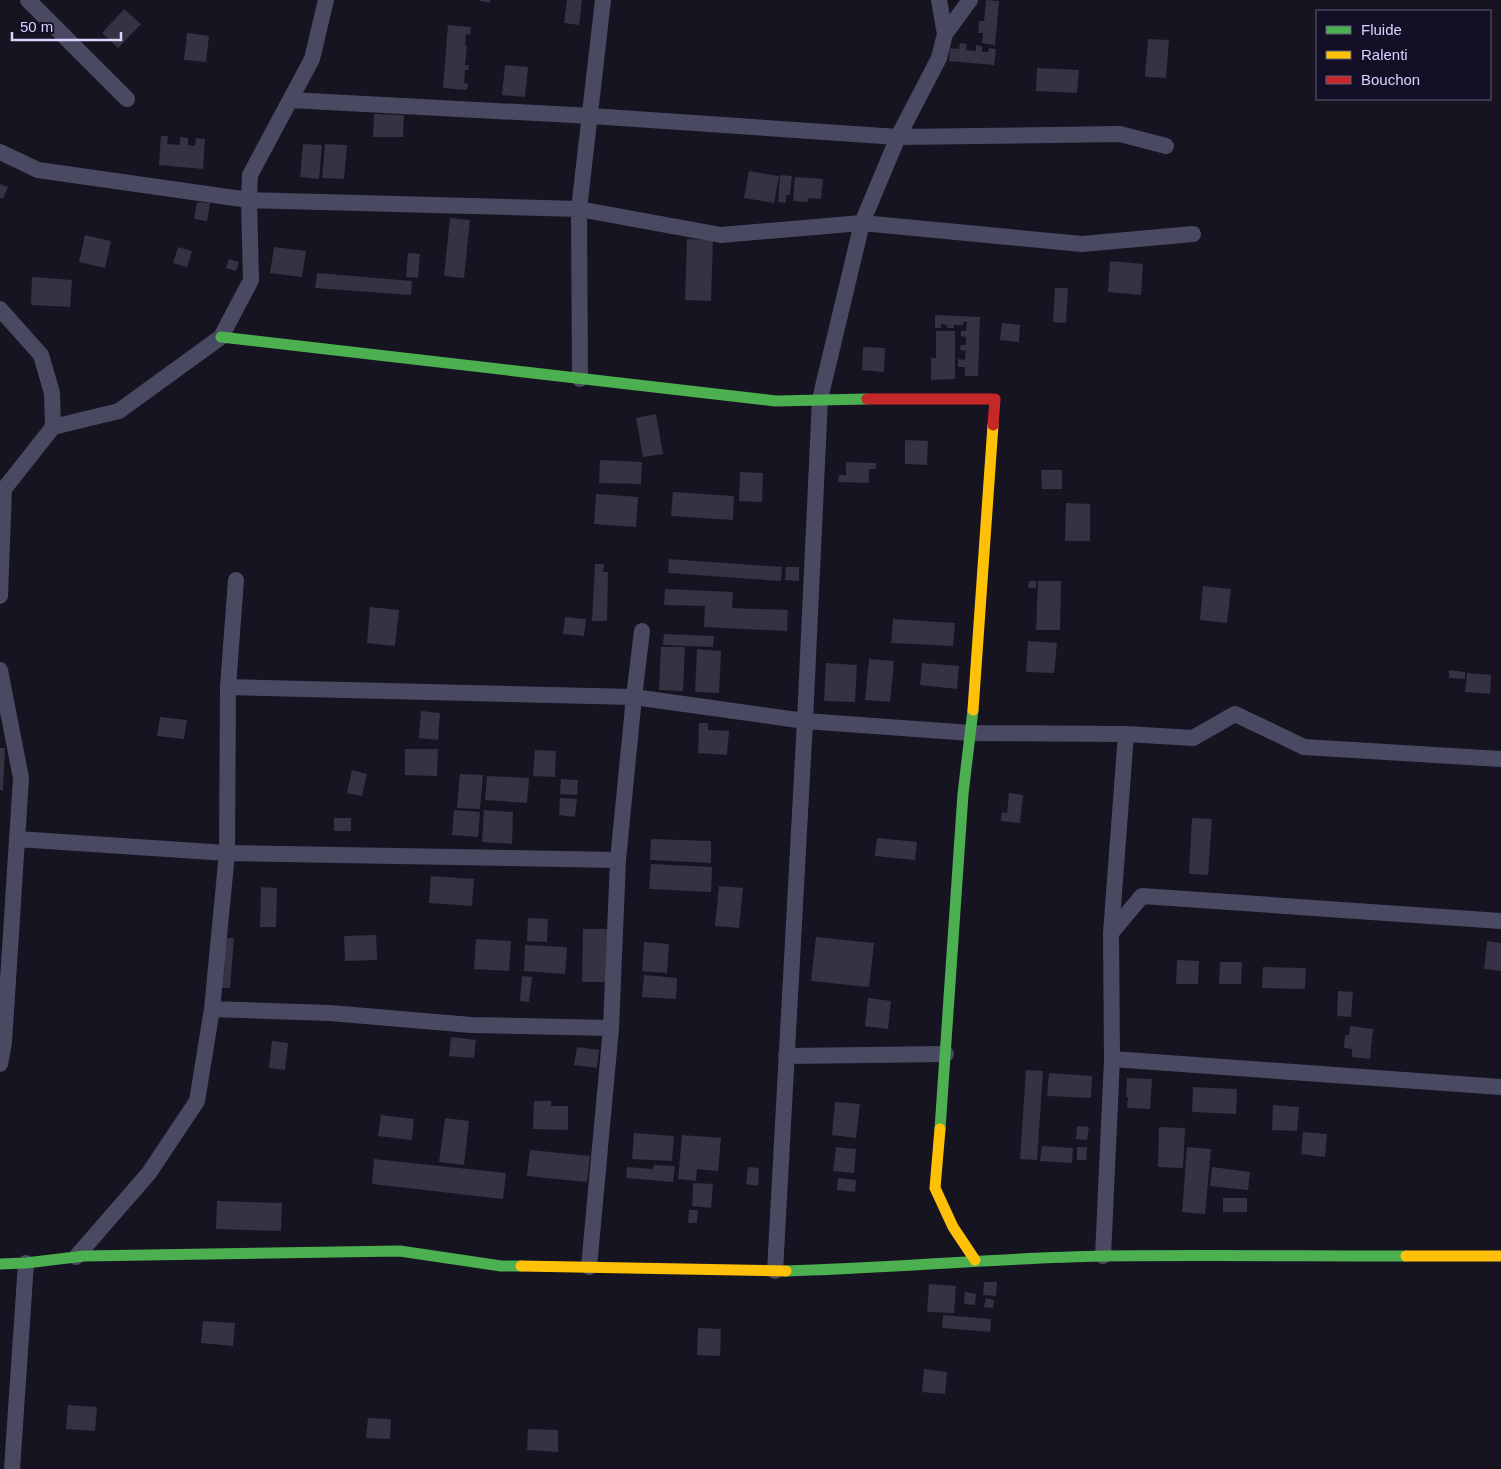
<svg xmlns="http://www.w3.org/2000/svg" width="1501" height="1469" font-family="Arial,sans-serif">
  <rect width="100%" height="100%" fill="#161421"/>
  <path fill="#343243" d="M477,0H490V3Z
    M567,0H582L579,25L564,23Z
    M986,0L999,1L995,45L982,43L983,33H978L979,21H984Z
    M124,9L141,24L118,48L102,33Z
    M448,25L471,27L470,35L466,34L465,46H467L465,65H469L468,70H465L464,83L468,84L467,90L443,88Z
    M187,33L209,36L206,62L184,60Z
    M1148,39L1169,40L1166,78L1145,77Z
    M960,43L967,44L966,50L976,51V45L982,46V52H988L989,48L996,49L994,65L949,61L950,48L959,49Z
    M505,65L528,67L525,97L502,95Z
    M1037,68L1079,70L1077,93L1036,91Z
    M374,114L404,115L403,137H373Z
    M161,136H168L167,144L180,145V137L188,138V145L195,146L196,138L205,139L203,169L159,165Z
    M303,144L322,145L319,179L300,177Z
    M325,144L347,145L344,179L322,178Z
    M749,171L779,176L774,203L744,198Z
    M780,175L792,176L790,195H786V203L778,202Z
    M795,177L823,179L821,199L808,198V202L793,201Z
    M0,184L8,187L3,199L0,198Z
    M197,202L210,203L207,221L194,219Z
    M450,218L470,220L464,278L444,276Z
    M85,235L111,241L105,268L79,262Z
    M687,239L713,240L711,301L685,300Z
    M178,247L192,251L187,267L173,263Z
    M274,247L306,251L302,277L270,273Z
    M408,253L420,254L418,278L406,277Z
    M229,259L239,262L236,271L226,268Z
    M1110,261L1143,264L1141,295L1108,292Z
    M317,273L412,281L411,295L315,288Z
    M32,277L72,280L70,307L31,305Z
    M1055,288H1068L1066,323L1053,322Z
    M935,315L980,317L978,376H965V367H958V359L965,360L966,351L960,350L961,345H966V337L961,336V331H966L967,322H963V325H954V328H947V325L941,324V328H935Z
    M1002,323L1020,325L1019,342L1000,340Z
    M936,331H955V379L931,380V358H936Z
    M863,347L885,348L884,372L862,370Z
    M656,414L663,454L643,457L636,418Z
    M905,440L928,441L927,465L905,464Z
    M600,460L642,462L641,484L599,483Z
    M846,462L876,463V469H869V483L838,482L839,475H846Z
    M1041,470H1062V489H1042Z
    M740,472L763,473L762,502L739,501Z
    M673,492L734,496L733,520L671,516Z
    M596,494L638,497L636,527L594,524Z
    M1066,503L1090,504V541H1065Z
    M669,559L782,567L781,581L668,573Z
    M595,564H604L603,572H608L607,621H592Z
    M786,567H799V581L785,580Z
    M1029,581H1036V588H1028Z
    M1038,581H1061L1060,630H1036Z
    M1203,586L1231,589L1227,623L1200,620Z
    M665,589L733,592L732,608L788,610L787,631L704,627L705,606L664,605Z
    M370,607L399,610L395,646L367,643Z
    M565,617L586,619L584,636L563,634Z
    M893,619L955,623L953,646L891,643Z
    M664,634L714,636L713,647L663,645Z
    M1028,641L1057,643L1054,673L1026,672Z
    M661,647H685L683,691L659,690Z
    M697,649L721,651L719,693L695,692Z
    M869,659L894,661L890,702L865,700Z
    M826,663L857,665L855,702L824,701Z
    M922,663L959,666L957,689L920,685Z
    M1449,670L1465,672V679L1449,678Z
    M1467,673L1491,675L1490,694L1465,692Z
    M421,711L440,713L438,740L419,738Z
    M160,717L187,720L184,739L157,736Z
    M699,723H708V730L729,731L727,755L698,753Z
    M0,748H5L3,790H0Z
    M405,749H438L437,776L405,775Z
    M535,750L556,751L555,777L533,776Z
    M352,770L367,774L362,796L347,793Z
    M460,774L483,775L480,809L457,808Z
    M487,776L529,778L527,803L485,800Z
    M561,779L578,780L577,795L560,794Z
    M1009,793L1023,795L1020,823L1001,821L1002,812L1007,813Z
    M560,798L577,799L575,817L559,815Z
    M454,810L480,812L478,837L452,835Z
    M484,810L513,812L512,844L482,842Z
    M334,818H351V831H334Z
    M1192,818L1212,819L1208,875L1189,874Z
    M877,838L917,842L915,860L875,856Z
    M651,839L711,841V863L650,860Z
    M651,864L712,867L711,892L649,889Z
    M431,876L474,879L472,906L429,903Z
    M719,886L743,888L739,928L715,926Z
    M261,887L277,888L276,927H260Z
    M528,918L548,919L547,942L527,941Z
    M583,929H607L606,982H582Z
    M376,935L377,960L345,961L344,936Z
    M816,937L874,943L869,987L811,981Z
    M224,938H234L230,988H220Z
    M476,939L511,941L509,971L474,969Z
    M1487,941L1501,943V971L1484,969Z
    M644,942L669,944L667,973L642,971Z
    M525,945L567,947L565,974L524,971Z
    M1177,960L1199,961L1198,984H1176Z
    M1220,962H1242L1241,984H1219Z
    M1263,967L1306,968L1305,989L1262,988Z
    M644,975L677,978L676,999L642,997Z
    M522,976L532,977L529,1002L520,1001Z
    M1338,991L1353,992L1351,1017L1337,1016Z
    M868,998L891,1001L888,1029L865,1026Z
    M1350,1026L1373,1029L1370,1059L1352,1057V1049L1344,1048L1345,1035H1349Z
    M451,1037L476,1040L474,1058L449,1056Z
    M272,1041L288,1043L285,1070L269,1068Z
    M577,1047L599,1050L597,1068L574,1065Z
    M1026,1070L1043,1071L1037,1160L1020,1159Z
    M1049,1073L1092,1076L1091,1098L1047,1096Z
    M1127,1078L1152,1079L1150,1109L1127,1108L1128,1097H1126Z
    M1193,1087L1237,1089L1236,1114L1192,1112Z
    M534,1101H551V1106H568V1130L533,1129Z
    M835,1102L860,1104L856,1138L832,1135Z
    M1273,1105L1299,1107L1297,1131L1272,1130Z
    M381,1115L414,1119L412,1140L378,1136Z
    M445,1118L469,1121L464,1165L439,1162Z
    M1077,1126L1089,1127L1087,1140L1076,1139Z
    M1159,1127L1185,1128L1183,1168L1158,1167Z
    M1303,1132L1327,1134L1325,1157L1301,1154Z
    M634,1133L674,1136L672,1161L632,1159Z
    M682,1135L721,1138L718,1171L697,1169L696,1181L678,1179Z
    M1042,1146L1073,1148L1072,1163L1040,1161Z
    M836,1147L856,1149L854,1173L833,1171Z
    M1077,1147H1087L1086,1160H1077Z
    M1187,1147L1211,1149L1205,1214L1182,1212Z
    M530,1150L590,1156L587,1182L527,1176Z
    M374,1159L506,1173L503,1199L372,1184Z
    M654,1165L675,1166L673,1182L626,1178L627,1167L653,1169Z
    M748,1167L759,1168L758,1186L746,1184Z
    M1212,1167L1250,1172L1248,1190L1210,1186Z
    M838,1178L856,1180L855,1192L837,1190Z
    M693,1183L713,1184L711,1208L692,1206Z
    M1223,1198H1247V1212H1223Z
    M217,1201L282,1203L281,1231L216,1229Z
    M689,1210H698L697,1223H688Z
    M984,1282H997L996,1296L983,1295Z
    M929,1284L956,1286L954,1313L927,1312Z
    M965,1292L976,1294L975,1305L964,1304Z
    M986,1298L994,1300L993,1308L984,1307Z
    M943,1315L991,1319L990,1332L942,1328Z
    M203,1321L235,1323L233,1346L201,1343Z
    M698,1328L721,1329L720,1356L697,1355Z
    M924,1369L947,1372L945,1394L922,1392Z
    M68,1405L97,1407L95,1431L66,1429Z
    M368,1418L391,1419L390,1439L366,1438Z
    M528,1429L558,1430V1452L527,1450Z"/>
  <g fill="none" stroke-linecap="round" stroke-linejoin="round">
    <path stroke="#4a4962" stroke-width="16" d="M28,0L127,99
      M945,34L970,0
      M290,100L591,116L898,137L1120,134L1166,146
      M0,152L38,170L249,200L579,209L721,235L862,223L1082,244L1193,234
      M0,309L41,355L52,393L53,427
      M580,379L579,209L603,0
      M0,596L4,489L53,427L119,411L221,337L251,280L249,200L250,175L312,59L326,0
      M0,670L21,778L4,1042L0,1064
      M228,687L634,697L805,721L971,733L1126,734L1193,738L1235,714L1304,747L1501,759
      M17,839L227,853L618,860
      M1111,933L1142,896L1501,921
      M212,1009L330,1013L471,1025L611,1028
      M786,1056L946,1054
      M1112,1059L1501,1087
      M1103,1256L1112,1059L1111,933L1126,734
      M76,1257L149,1173L197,1101L212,1009L227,853L228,687L236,580
      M589,1267L611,1028L618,860L634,697L642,631
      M775,1271L805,721L820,399L862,223L898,137L939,58L945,34L939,0
      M12,1469L26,1263"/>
    <path stroke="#4caf50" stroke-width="11" d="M221,337L776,401L867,399
      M940,1129L963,794L973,710
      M0,1264L26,1263L84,1256L400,1251L501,1266H521
      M786,1271C892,1268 997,1258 1103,1256C1204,1255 1305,1256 1406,1256"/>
    <path stroke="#ffc107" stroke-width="11" d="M973,710L993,425
      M940,1129L935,1188L953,1227L975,1260
      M1406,1256H1501
      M521,1266L786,1271"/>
    <path stroke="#c62828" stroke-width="11" d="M867,399H995L993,425"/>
  </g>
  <rect x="1316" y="10" width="175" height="90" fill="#130f26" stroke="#625e7d"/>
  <rect x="1326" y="26" width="25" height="8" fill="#4caf50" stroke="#625e7d"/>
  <text x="1361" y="35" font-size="15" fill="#d9d4ff">Fluide</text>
  <rect x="1326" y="51" width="25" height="8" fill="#ffc107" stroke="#625e7d"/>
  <text x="1361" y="60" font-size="15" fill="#d9d4ff">Ralenti</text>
  <rect x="1326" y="76" width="25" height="8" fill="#c62828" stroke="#625e7d"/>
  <text x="1361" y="85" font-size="15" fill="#d9d4ff">Bouchon</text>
  <path d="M12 32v8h109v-8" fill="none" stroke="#d9d4ff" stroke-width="2.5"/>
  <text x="20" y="32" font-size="15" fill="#d9d4ff" stroke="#130f26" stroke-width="4" paint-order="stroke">50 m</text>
</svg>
